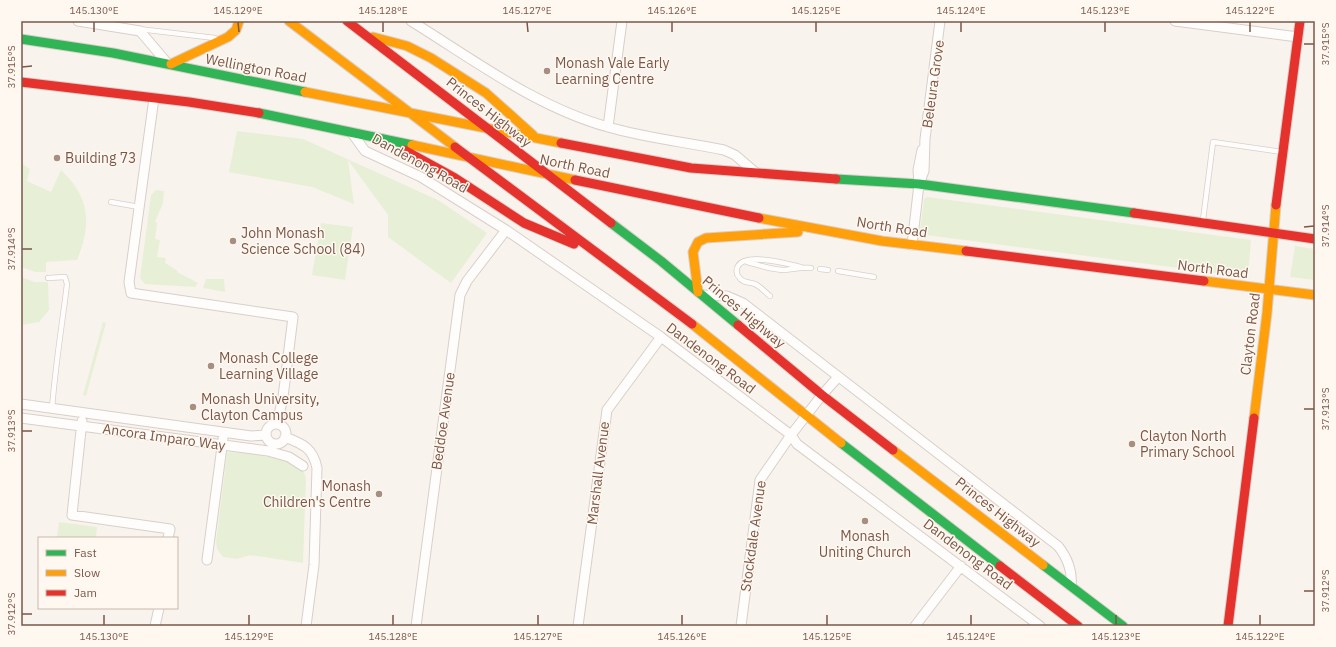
<svg xmlns="http://www.w3.org/2000/svg" width="1336" height="647" font-family="'IBM Plex Sans',sans-serif">
  <rect width="100%" height="100%" fill="#f9f3ed"/>
  <path fill="#e7f0d6" d="M237,131L303,139L438,200L487,233L451,283L388,237V215L348,160L354,204L312,187L229,172Z
    M21,163L30,169L27,181L51,192L61,170C90,197 92,224 77,260L46,262V272H35L21,267Z
    M156,190L164,191L163,203L155,222L157,223L155,239L160,240L157,257L166,258L165,263L178,271L177,272L198,283L195,287L145,284L140,278L151,195Z
    M927,197L1251,240L1248,277L926,235L920,231L924,199Z
    M321,223L353,227L345,280L312,275Z
    M1295,246L1315,249V280L1290,277Z
    M21,277L35,282H48L49,310L39,322L21,325V294L23,292L21,290Z
    M206,279H224L225,292L203,288Z
    M103,322L106,323L86,396L83,395Z
    M229,452C244,453 291,458 301,468C305,472 306,477 306,482L303,563L250,555L237,559L223,557L217,549L216,541L227,454Z
    M59,522L97,527L96,538H57Z"/>
  <g fill="none" stroke-linecap="round" stroke-linejoin="round">
    <g stroke="#d8cfca" stroke-width="6">
      <path id="lane" d="M139,29L215,38
        M111,202L139,207
        M1203,220L1213,142L1282,152
        M747,262C760,265 771,270 785,270C794,269 802,267 811,268
        M820,269L828,270
        M838,271L874,277
        M48,278L65,277L67,284C62,326 55,367 52,409
        M770,296C765,292 761,287 755,284C750,282 742,283 739,277C736,274 736,269 738,266C746,252 788,264 801,267"/>
    </g>
    <g stroke="#d8cfca" stroke-width="11">
      <path id="street" d="M78,21L140,31L168,64
        M411,21C474,60 536,107 608,127C646,138 685,142 724,150L735,155L756,173
        M1175,21L1298,37
        M154,98L129,282L131,293L293,317L283,397L277,424
        M608,127L622,21
        M352,133L365,151L421,177L506,230L661,337L791,435L797,444L1040,626
        M919,184L924,171L925,139L940,21
        M912,245L919,184L918,170L922,150
        M703,295L727,296L743,303L1058,546C1067,557 1073,572 1071,586
        M21,404L251,436L266,435
        M21,418L268,451L289,457L303,466
        M82,421L72,515L170,529L168,538
        M266 434a10 10 0 1 1 20 0a10 10 0 1 1-20 0Z
        M285,437C303,444 313,448 317,468L314,565L306,626
        M207,560L223,439
        M155,626L159,608
        M416,626L460,295L467,281L506,230
        M578,626L607,410L661,337
        M741,626L760,480L791,435L822,395L838,377
        M915,626L961,566"/>
    </g>
    <g stroke="#dad0ca" stroke-width="11">
      <path id="fast" d="M21,39L113,53L305,92
        M259,113L412,145
        M836,179L919,184L1134,213
        M611,223L661,261L738,325
        M841,443L1000,566
        M1043,565L1123,626"/>
    </g>
    <g stroke="#dad0ca" stroke-width="11">
      <path id="slow" d="M289,21L455,147
        M373,37L407,46L431,58L486,93L533,135
        M171,64L228,37L236,30L239,21
        M305,92L561,143
        M412,145L575,180
        M759,218L882,241L966,251
        M1204,281L1315,295
        M698,292L693,252L698,242L706,238L798,232
        M692,324L841,443
        M1254,418L1267,313L1276,205
        M893,450L1043,565"/>
    </g>
    <g stroke="#dad0ca" stroke-width="11">
      <path id="jam" d="M347,21L611,223
        M21,82L189,102L259,113
        M561,143L691,168L836,179
        M455,147L692,324
        M404,150L455,178L524,223L574,244
        M575,180L759,218
        M1276,205L1300,21
        M1134,213L1315,239
        M966,251L1204,281
        M738,325L822,395L893,450
        M1000,566L1078,626
        M1228,626L1254,418"/>
    </g>
    <use href="#lane" stroke="#fefdfc" stroke-width="4.5"/>
    <use href="#street" stroke="#fefdfc" stroke-width="9"/>
    <use href="#fast" stroke="#30b455" stroke-width="9"/>
    <use href="#slow" stroke="#ff9f0a" stroke-width="9"/>
    <use href="#jam" stroke="#e5322d" stroke-width="9"/>
  </g>
  <path fill="none" stroke="#7b5749" stroke-width="1.5" d="M94,22V32M238,22L239,32M383,22V32M527,22L528,32M672,22V32M816,22V32M961,22V32M1105,22V32M1250,22V32M1304,44H1314M22,67L32,66M1304,227L1314,226M22,249H32M1304,409H1314M22,431H32M1304,591H1314M22,614H32M104,615V625M249,615V625M393,615V625M538,615V625M682,615V625M827,615V625M971,615V625M1116,615V625M1260,615V625"/>
  <g fill="#a78e82" stroke="#fff8f0" stroke-width="1.5">
    <circle cx="547" cy="71" r="4"/>
    <circle cx="57" cy="158" r="4"/>
    <circle cx="233" cy="241" r="4"/>
    <circle cx="211" cy="366" r="4"/>
    <circle cx="193" cy="407" r="4"/>
    <circle cx="1132" cy="444" r="4"/>
    <circle cx="379" cy="494" r="4"/>
    <circle cx="865" cy="521" r="4"/>
  </g>
  <g text-anchor="middle" stroke-width="3" stroke-linejoin="round" paint-order="stroke">
    <g font-size="14" fill="#7b5749" stroke="#fff8f0" text-anchor="start">
      <text x="555" y="68">Monash Vale Early<tspan x="555" dy="16">Learning Centre</tspan></text>
      <text x="65" y="163">Building 73</text>
      <text x="241" y="238">John Monash<tspan x="241" dy="16">Science School (84)</tspan></text>
      <text x="219" y="363">Monash College<tspan x="219" dy="16">Learning Village</tspan></text>
      <text x="201" y="404">Monash University,<tspan x="201" dy="16">Clayton Campus</tspan></text>
      <text x="1140" y="441">Clayton North<tspan x="1140" dy="16">Primary School</tspan></text>
      <text x="371" y="491" text-anchor="end">Monash<tspan x="371" dy="16">Children's Centre</tspan></text>
      <text x="865" y="541" text-anchor="middle">Monash<tspan x="865" dy="16">Uniting Church</tspan></text>
    </g>
    <g font-size="14" fill="#7b5749" stroke="#fff8f0">
      <text transform="translate(256 68) rotate(11)" y="5">Wellington Road</text>
      <text transform="translate(933 84) rotate(-82)" y="5">Beleura Grove</text>
      <text transform="translate(489 112) rotate(38)" y="5">Princes Highway</text>
      <text transform="translate(420 163) rotate(29)" y="5">Dandenong Road</text>
      <text transform="translate(575 166) rotate(12)" y="5">North Road</text>
      <text transform="translate(892 227) rotate(9)" y="5">North Road</text>
      <text transform="translate(1213 269) rotate(7)" y="5">North Road</text>
      <text transform="translate(744 312) rotate(40)" y="5">Princes Highway</text>
      <text transform="translate(1250 334) rotate(-83)" y="5">Clayton Road</text>
      <text transform="translate(711 358) rotate(37)" y="5">Dandenong Road</text>
      <text transform="translate(443 421) rotate(-82)" y="5">Beddoe Avenue</text>
      <text transform="translate(164 437) rotate(8)" y="5">Ancora Imparo Way</text>
      <text transform="translate(598 473) rotate(-83)" y="5">Marshall Avenue</text>
      <text transform="translate(998 512) rotate(38)" y="5">Princes Highway</text>
      <text transform="translate(753 536) rotate(-82)" y="5">Stockdale Avenue</text>
      <text transform="translate(968 554) rotate(37)" y="5">Dandenong Road</text>
    </g>
  </g>
  <rect width="1336" height="647" fill="none" stroke="#fff8f0" stroke-width="44"/>
  <rect x="38" y="537" width="140" height="72" fill="#fff8f0" stroke="#cab8ad"/>
  <rect x="46" y="550" width="20" height="6" fill="#30b455" stroke="#cab8ad"/>
  <text x="74" y="557" font-size="12" fill="#7b5749">Fast</text>
  <rect x="46" y="570" width="20" height="6" fill="#ff9f0a" stroke="#cab8ad"/>
  <text x="74" y="577" font-size="12" fill="#7b5749">Slow</text>
  <rect x="46" y="590" width="20" height="6" fill="#e5322d" stroke="#cab8ad"/>
  <text x="74" y="597" font-size="12" fill="#7b5749">Jam</text>
  <rect x="22" y="22" width="1292" height="603" fill="none" stroke="#7b5749" stroke-width="1.5"/>
  <g font-size="10" text-anchor="middle" fill="#7b5749">
    <text x="94" y="14">145.130°E</text>
    <text x="238" y="14">145.129°E</text>
    <text x="383" y="14">145.128°E</text>
    <text x="527" y="14">145.127°E</text>
    <text x="672" y="14">145.126°E</text>
    <text x="816" y="14">145.125°E</text>
    <text x="961" y="14">145.124°E</text>
    <text x="1105" y="14">145.123°E</text>
    <text x="1250" y="14">145.122°E</text>
    <text transform="translate(1325 44) rotate(-90)" y="4">37.915°S</text>
    <text transform="translate(11 67) rotate(-90)" y="4">37.915°S</text>
    <text transform="translate(1325 226) rotate(-90)" y="4">37.914°S</text>
    <text transform="translate(11 249) rotate(-90)" y="4">37.914°S</text>
    <text transform="translate(1325 409) rotate(-90)" y="4">37.913°S</text>
    <text transform="translate(11 431) rotate(-90)" y="4">37.913°S</text>
    <text transform="translate(1325 591) rotate(-90)" y="4">37.912°S</text>
    <text transform="translate(11 614) rotate(-90)" y="4">37.912°S</text>
    <text x="104" y="640">145.130°E</text>
    <text x="249" y="640">145.129°E</text>
    <text x="393" y="640">145.128°E</text>
    <text x="538" y="640">145.127°E</text>
    <text x="682" y="640">145.126°E</text>
    <text x="827" y="640">145.125°E</text>
    <text x="971" y="640">145.124°E</text>
    <text x="1116" y="640">145.123°E</text>
    <text x="1260" y="640">145.122°E</text>
  </g>
</svg>
